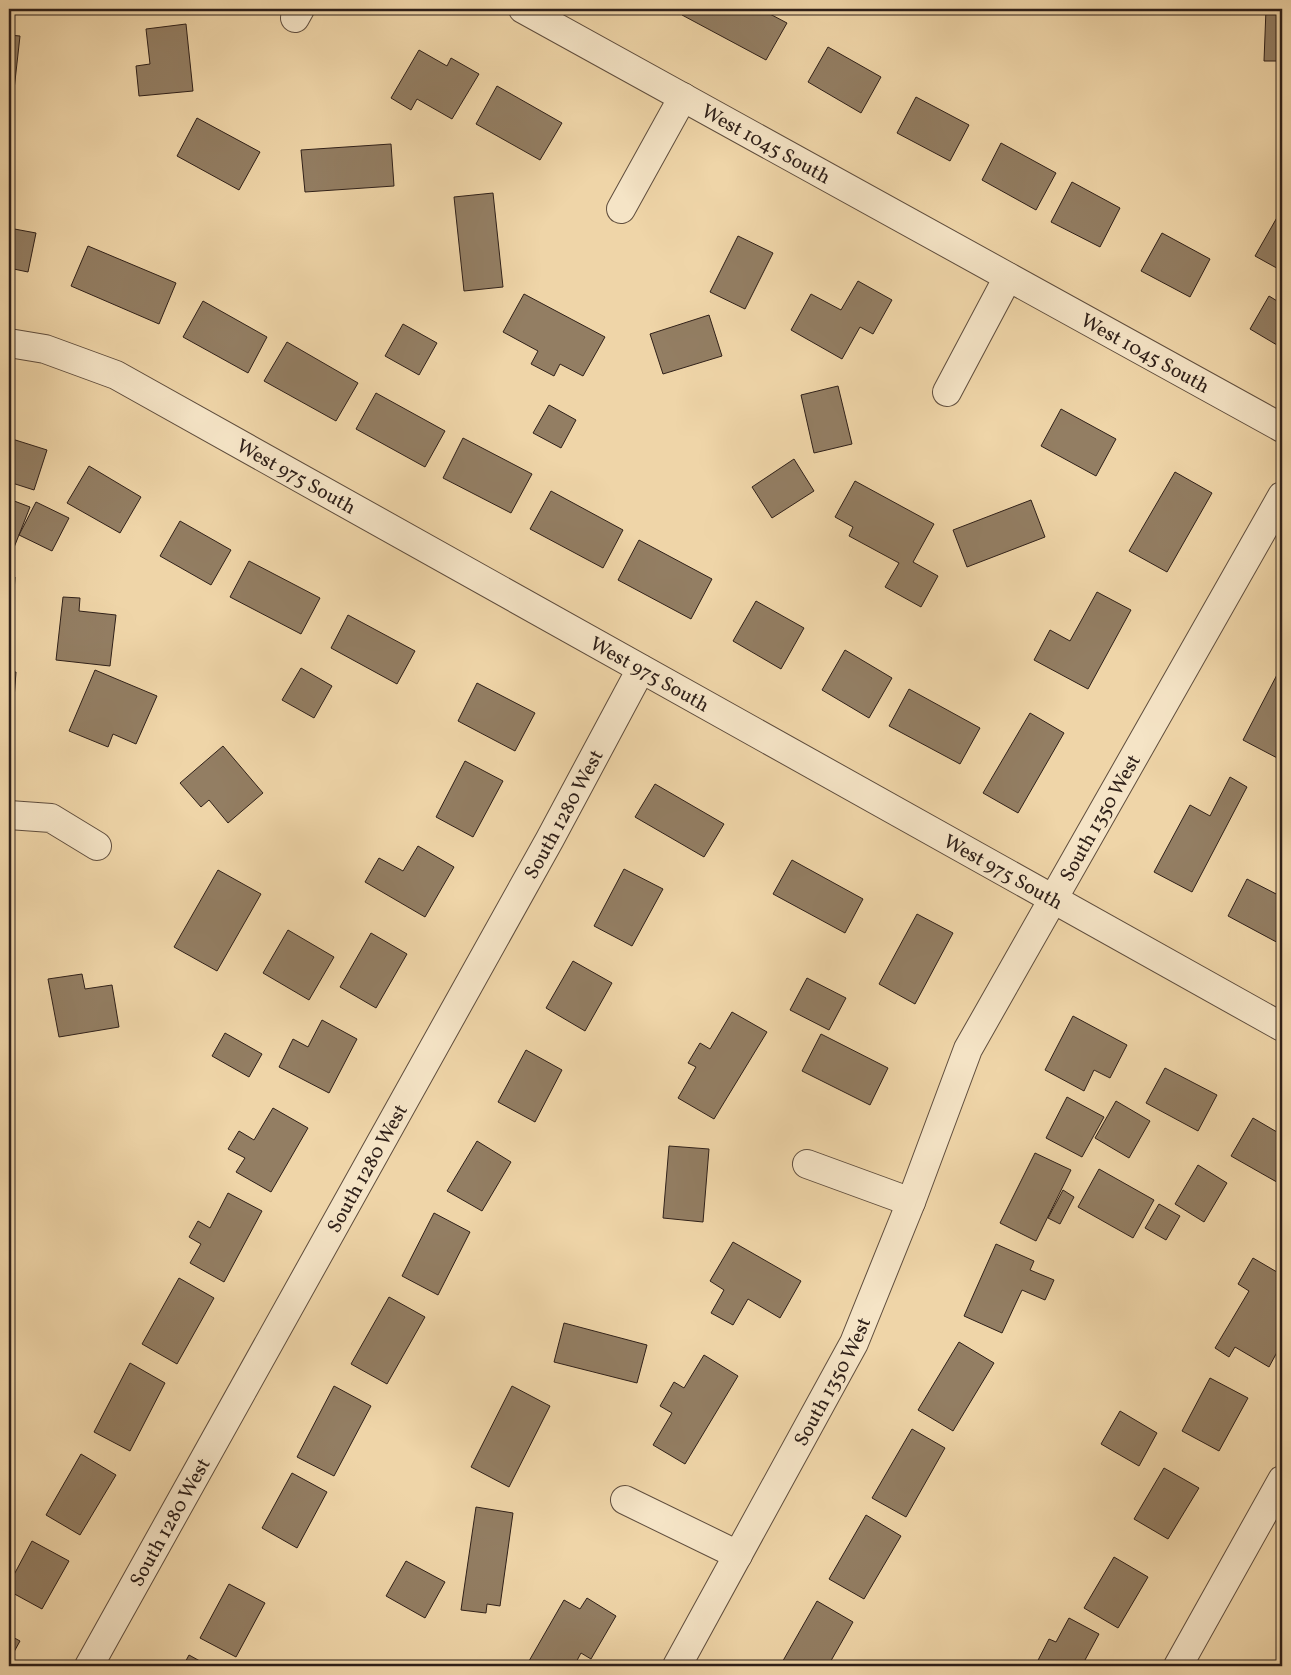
<svg xmlns="http://www.w3.org/2000/svg" width="1291" height="1675" font-family="Vollkorn,serif">
  <rect width="100%" height="100%" fill="#efd5a8"/>
  <filter id="stains"><feTurbulence type="fractalNoise" baseFrequency=".004" numOctaves="4"/><feColorMatrix values="0 0 0 0 .2 0 0 0 0 .09 0 0 0 0 .02 0 0 0 .5 -.17"/></filter>
  <radialGradient id="worn" r=".72"><stop offset=".6" stop-color="#630" stop-opacity="0"/><stop offset="1" stop-color="#630" stop-opacity=".3"/></radialGradient>
  <path fill="#937e63" stroke="#2f2019" d="M685,9H770L768,13L787,23L766,60L682,15Z
    M1266,9H1282V61H1264Z
    M186,24L193,91L139,96L136,66L150,64L146,29Z
    M9,35L20,36L14,90H9Z
    M828,47L881,77L861,113L808,82Z
    M419,50L447,66L451,58L479,74L452,119L417,99L411,110L391,98Z
    M497,86L562,123L540,160L476,124Z
    M916,97L969,125L950,161L897,133Z
    M9,113H12L9,151Z
    M197,118L260,152L239,190L177,156Z
    M1001,143L1056,173L1036,210L982,180Z
    M391,144L394,186L305,192L301,150Z
    M1072,182L1120,208L1100,247L1051,222Z
    M493,193L503,287L464,291L454,197Z
    M1279,214L1282,215V271L1255,256Z
    M9,228L36,233L28,272L9,268Z
    M1162,233L1210,259L1190,297L1141,271Z
    M738,236L773,253L745,309L710,292Z
    M88,246L176,283L159,324L71,286Z
    M858,281L892,300L873,334L860,327L842,359L791,330L811,294L841,310Z
    M524,294L605,337L583,376L560,364L554,376L531,364L538,351L503,332Z
    M1269,296L1282,304V348L1250,329Z
    M203,301L267,337L248,373L183,337Z
    M709,315L722,356L663,374L650,334Z
    M403,324L437,343L419,375L385,356Z
    M287,342L358,383L336,421L264,381Z
    M838,386L852,444L814,453L801,395Z
    M376,393L445,431L425,467L356,429Z
    M549,405L576,420L561,448L533,433Z
    M1061,409L1116,439L1096,476L1041,446Z
    M9,438L47,450L34,490L9,482Z
    M463,438L532,474L511,513L443,478Z
    M794,459L814,491L772,518L752,487Z
    M89,466L141,497L120,533L67,503Z
    M1175,472L1212,493L1167,572L1129,551Z
    M855,481L934,524L913,562L938,576L921,607L885,587L899,563L849,536L853,527L835,517Z
    M551,491L623,530L603,568L530,529Z
    M9,499L30,507L13,550L9,549Z
    M1031,500L1045,537L967,567L953,530Z
    M36,502L69,518L52,551L19,535Z
    M180,521L231,550L211,585L160,556Z
    M639,540L712,579L691,619L618,580Z
    M249,561L320,598L301,634L230,597Z
    M9,576L15,577L11,640H9Z
    M1097,592L1131,610L1088,689L1034,660L1050,630L1070,641Z
    M63,597L80,598L79,611L116,615L110,666L56,660Z
    M756,601L804,628L781,669L733,641Z
    M348,615L415,651L397,684L331,648Z
    M845,650L892,678L869,718L822,690Z
    M301,668L332,686L314,718L282,700Z
    M1280,669L1282,671L1281,760L1243,740Z
    M95,670L157,696L136,744L113,734L108,747L69,731Z
    M9,672H16L11,740H9Z
    M477,683L535,713L515,751L458,721Z
    M909,689L980,728L960,764L889,726Z
    M1030,713L1064,733L1018,813L983,793Z
    M223,746L263,793L228,823L209,800L201,807L180,783Z
    M465,761L503,781L473,837L436,817Z
    M1230,777L1247,787L1192,892L1154,872L1190,805L1210,816Z
    M655,784L724,824L704,857L635,817Z
    M418,846L454,867L425,917L365,882L379,858L403,871Z
    M792,860L863,899L845,933L773,894Z
    M624,869L663,889L632,946L594,926Z
    M218,870L261,894L217,971L174,947Z
    M1247,879L1282,897V945L1228,916Z
    M917,914L953,933L915,1004L879,984Z
    M288,930L334,957L309,1000L263,973Z
    M371,933L407,954L376,1008L340,987Z
    M573,961L612,983L585,1031L546,1008Z
    M82,974L85,989L112,985L119,1027L59,1037L48,979Z
    M807,978L846,998L829,1030L790,1010Z
    M732,1012L767,1032L714,1119L678,1098L696,1067L688,1063L700,1043L710,1049Z
    M1073,1016L1127,1045L1110,1078L1094,1070L1084,1091L1045,1070Z
    M322,1020L357,1039L329,1093L279,1067L293,1039L308,1047Z
    M225,1033L262,1054L249,1077L212,1056Z
    M821,1034L888,1068L870,1105L802,1071Z
    M526,1050L562,1070L535,1122L498,1102Z
    M1165,1068L1217,1095L1198,1131L1146,1103Z
    M1067,1097L1104,1117L1082,1157L1046,1138Z
    M1116,1101L1150,1121L1129,1158L1095,1138Z
    M273,1108L308,1128L271,1192L236,1172L245,1158L228,1149L239,1131L254,1140Z
    M1253,1118L1282,1135V1185L1231,1156Z
    M477,1141L511,1162L482,1211L447,1191Z
    M669,1146L709,1149L703,1222L663,1218Z
    M1035,1153L1071,1170L1036,1241L1000,1223Z
    M1198,1165L1227,1183L1204,1222L1175,1204Z
    M1099,1169L1154,1200L1133,1238L1078,1207Z
    M1063,1190L1074,1197L1060,1224L1048,1218Z
    M228,1193L262,1211L224,1282L190,1263L201,1244L189,1237L198,1221L210,1228Z
    M1159,1204L1180,1216L1166,1240L1145,1228Z
    M434,1213L470,1232L438,1295L402,1276Z
    M733,1242L801,1281L780,1318L748,1299L733,1325L711,1313L724,1290L710,1281Z
    M996,1244L1034,1261L1030,1270L1054,1280L1045,1300L1022,1290L1002,1333L964,1316Z
    M1253,1258L1282,1275V1343L1269,1367L1235,1347L1229,1357L1215,1348L1249,1291L1238,1284Z
    M179,1278L214,1298L177,1364L142,1344Z
    M389,1297L425,1317L387,1384L351,1364Z
    M564,1323L647,1345L637,1383L554,1362Z
    M959,1342L994,1363L953,1431L918,1410Z
    M704,1355L738,1376L685,1464L653,1445L672,1413L660,1406L674,1382L684,1388Z
    M130,1363L165,1383L130,1451L94,1432Z
    M1210,1378L1248,1398L1219,1451L1182,1431Z
    M334,1386L371,1406L334,1476L297,1457Z
    M512,1386L550,1406L509,1487L471,1467Z
    M1120,1411L1157,1433L1139,1466L1101,1444Z
    M912,1429L945,1448L906,1517L872,1498Z
    M81,1454L116,1475L80,1535L46,1515Z
    M1164,1468L1199,1488L1168,1539L1134,1519Z
    M292,1473L327,1492L297,1548L262,1528Z
    M476,1507L513,1513L500,1606L487,1604L486,1613L461,1610Z
    M866,1515L901,1536L864,1599L829,1579Z
    M32,1541L69,1561L42,1609L9,1591V1584Z
    M1114,1557L1148,1577L1118,1628L1084,1608Z
    M406,1561L445,1582L425,1618L386,1596Z
    M229,1584L265,1603L236,1657L200,1638Z
    M587,1598L616,1616L591,1659L581,1653L574,1666H538L529,1661L564,1600L580,1609Z
    M817,1601L853,1622L828,1666H780Z
    M1069,1618L1099,1634L1085,1660L1097,1666H1035L1049,1639L1056,1642Z
    M9,1635L20,1641L9,1661Z
    M189,1655L209,1666H183Z"/>
  <g fill="none" stroke-linecap="round" stroke-linejoin="round">
    <g stroke="#5f4d3d" stroke-width="30">
      <g id="minor">
        <path id="s1" d="M523,9L1282,428"/>
        <path d="M295,18L300,9"/>
        <path d="M621,209L683,97"/>
        <path id="s2" d="M9,343L45,349L116,375L1282,1027"/>
        <path d="M947,392L1008,277"/>
        <path d="M9,815L51,818L97,846"/>
        <path d="M807,1164L911,1202"/>
        <path d="M625,1500L738,1555"/>
        <path id="s3" d="M89,1666L550,839L641,669"/>
        <path id="s4" d="M677,1666L854,1343L911,1202L968,1049L1282,496"/>
        <path d="M1178,1666L1282,1480"/>
      </g>
    </g>
    <use href="#minor" stroke="#f5e4c6" stroke-width="28"/>
  </g>
  <g text-anchor="middle" stroke-width="5" stroke-linejoin="round" paint-order="stroke">
    <g font-size="20" fill="#2f2019" stroke="#f5e4c6">
      <text dy="7" stroke="none"><textPath href="#s1" startOffset="278">West 1045 South</textPath></text>
      <text dy="7" stroke="none"><textPath href="#s1" startOffset="711">West 1045 South</textPath></text>
      <text dy="7" stroke="none"><textPath href="#s2" startOffset="319">West 975 South</textPath></text>
      <text dy="7" stroke="none"><textPath href="#s2" startOffset="724">West 975 South</textPath></text>
      <text dy="7" stroke="none"><textPath href="#s3" startOffset="975">South 1280 West</textPath></text>
      <text dy="7" stroke="none"><textPath href="#s4" startOffset="950">South 1350 West</textPath></text>
      <text dy="7" stroke="none"><textPath href="#s2" startOffset="1129">West 975 South</textPath></text>
      <text dy="7" stroke="none"><textPath href="#s3" startOffset="570">South 1280 West</textPath></text>
      <text dy="7" stroke="none"><textPath href="#s4" startOffset="324">South 1350 West</textPath></text>
      <text dy="7" stroke="none"><textPath href="#s3" startOffset="165">South 1280 West</textPath></text>
    </g>
  </g>
  <rect width="1291" height="1675" fill="none" stroke="#efd5a8" stroke-width="30"/>
  <rect x="10" y="10" width="1271" height="1655" fill="none" stroke="#2f2019" stroke-width="2.5"/>
  <rect x="15" y="15" width="1261" height="1645" fill="none" stroke="#2f2019"/>
  <rect width="100%" height="100%" filter="url(#stains)"/>
  <rect width="100%" height="100%" fill="url(#worn)"/>
</svg>
